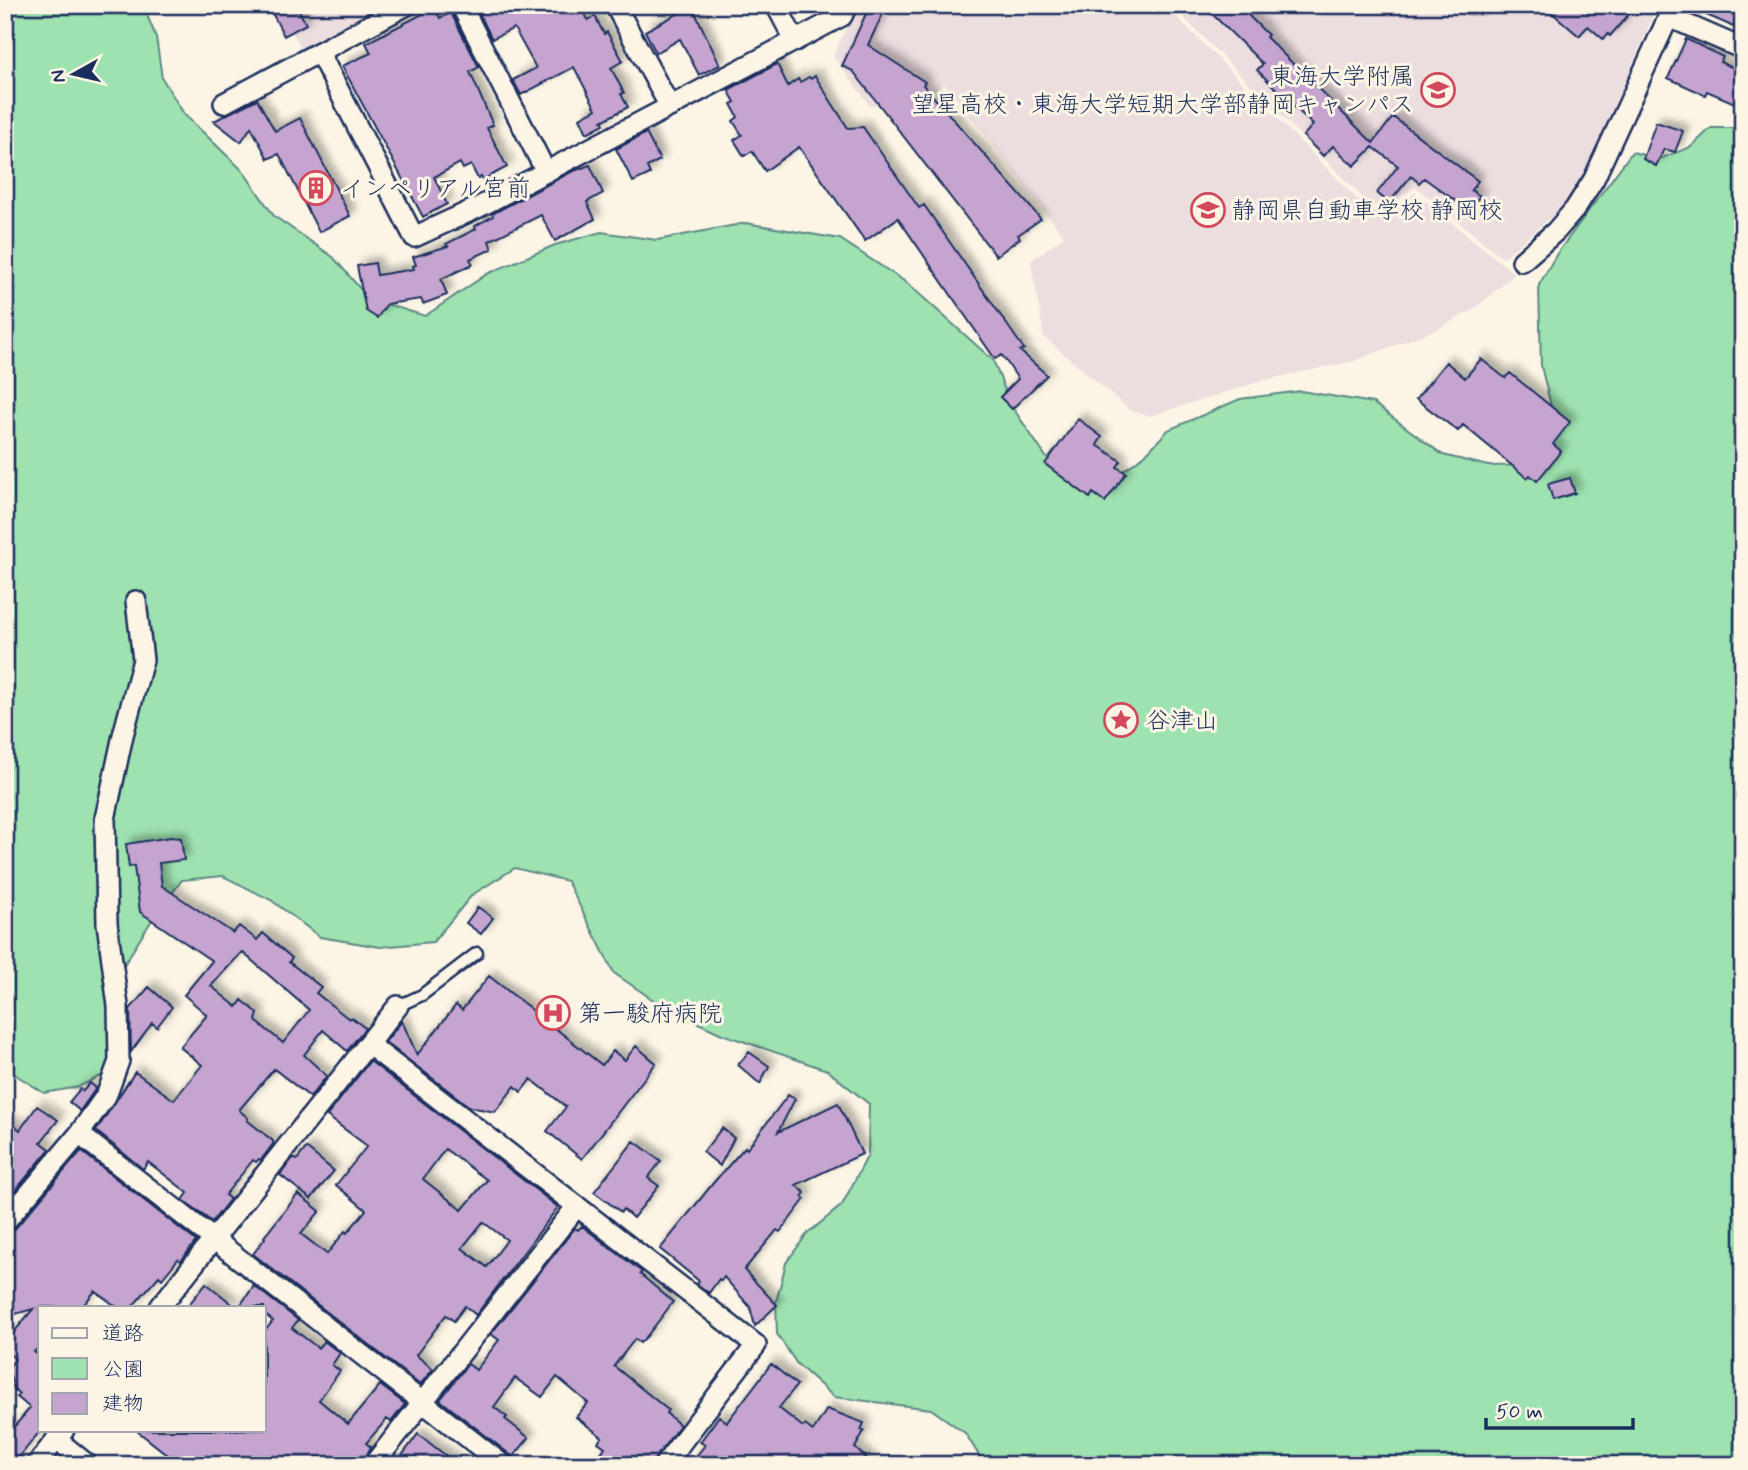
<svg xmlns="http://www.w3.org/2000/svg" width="1748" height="1470" font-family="Mynerve,'Klee One',sans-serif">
  <defs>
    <filter id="shadow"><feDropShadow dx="6" dy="-6" stdDeviation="3.5" flood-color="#0004"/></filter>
  </defs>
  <rect width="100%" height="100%" fill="#fcf5e5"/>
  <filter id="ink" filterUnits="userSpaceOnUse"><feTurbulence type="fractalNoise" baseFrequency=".0143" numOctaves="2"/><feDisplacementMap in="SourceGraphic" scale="14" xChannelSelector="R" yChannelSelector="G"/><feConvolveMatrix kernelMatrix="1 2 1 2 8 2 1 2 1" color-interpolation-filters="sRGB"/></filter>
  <g filter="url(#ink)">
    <path fill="#ecdddf" d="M278,5H385L302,50Z
      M857,5H1165L1361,203L1374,211L1381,212L1398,206L1415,193L1515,274L1473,310L1435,330L1354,361L1265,380L1150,416L1131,411L1044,337L1031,261L1064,236L944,83L911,108L891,94L871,107L833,56Z
      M1171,5H1658L1584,175L1562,208L1503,258L1416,187L1388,205L1371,206Z"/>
    <path fill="#9de2af" stroke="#5c8886" stroke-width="2" d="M5,5H143L156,37L162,78L184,114L243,171L274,216L333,257L369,299L425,316L487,274L555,245L601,232L657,240L746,223L840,239L907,283L993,360L1011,405L1046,457L1084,479L1116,476L1145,455L1168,430L1240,399L1301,391L1373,403L1443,455L1488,466L1534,465L1556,426L1541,366L1539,285L1556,255L1632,152L1659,159L1691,147L1711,128H1743V1465H985L965,1433L931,1409L834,1397L797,1364L777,1334L776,1302L786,1263L807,1234L842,1205L868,1155L869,1104L827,1070L722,1034L662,1006L614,973L567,881L515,868L472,895L433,942L380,947L320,937L271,900L223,876L182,880L150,923L122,968L112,1044L105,1074L78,1087L44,1093L5,1068Z"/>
    <path fill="#c5a5d0" stroke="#1b2f5e" stroke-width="2" fill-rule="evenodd" filter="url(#shadow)" d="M268,5H296L306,24L284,36Z
      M475,5H581L588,20L595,16L604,34L607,32L623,61L611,68L624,93L621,94L628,107L602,121L604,124L587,133L580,118L596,109L574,67L521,95L513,80L536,68L514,28L492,39Z
      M870,5H887L868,45L925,82L923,85L1041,219L1018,235L1020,238L996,256L853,71L842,66Z
      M1203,5H1238L1268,35L1266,37L1373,143L1393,117L1478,181L1471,190L1480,196L1468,210L1424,178L1419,183L1411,176L1389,203L1377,193L1398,166L1373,147L1354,166L1333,146L1323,156L1303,136L1313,125L1257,70L1263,64Z
      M1543,5H1637L1610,36L1608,34L1603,39L1588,26L1579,36Z
      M1686,5H1743V31L1686,6Z
      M692,6L720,65L699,75L680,39L656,53L645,31Z
      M434,8L440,18L451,13L479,67L470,72L493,125L487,128L507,167L483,180L481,177L478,179L471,165L463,169L460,163L434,177L447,204L423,217L342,66L371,53L366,43Z
      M1686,39L1723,57L1720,62L1743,72V93L1737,104L1707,91L1705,95L1668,78Z
      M777,64L788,86L798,79L800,82L809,77L811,79L815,76L848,128L863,127L919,208L924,205L1024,349L1020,351L1047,375L1012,409L1000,397L1018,379L1002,355L995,359L898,218L865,241L799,147L765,171L752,151L744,156L734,140L742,135L733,121L738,117L731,104L735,102L728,90Z
      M257,99L275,131L300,118L350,216L319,232L279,154L268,159L251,127L241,142L214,121Z
      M1656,122L1683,131L1675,152L1664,149L1656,166L1643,159Z
      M646,133L660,160L647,167L650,174L633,182L616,149Z
      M590,165L603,193L587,202L595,219L555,241L541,215L489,241L492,249L470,259L473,264L441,279L447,295L423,304L421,299L387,304L377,318L366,311L357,266L375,263L377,275L414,269L413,266L416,265L413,257L448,246L446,244L476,229L475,226L493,216L492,214L571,172Z
      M1481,359L1505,378L1510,373L1570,422L1553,444L1561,451L1537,481L1530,475L1527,478L1463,425L1458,431L1416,399L1446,362L1465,378Z
      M1078,419L1102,437L1097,445L1121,461L1117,467L1126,473L1105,502L1093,493L1090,498L1045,464Z
      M1570,478L1575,493L1553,500L1548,484Z
      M171,837L181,838L184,860L159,863L162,886L233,933L239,926L257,940L263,933L292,958L289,962L321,987L316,993L349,1019L351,1017L365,1028L347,1051L323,1030L304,1055L327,1076L310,1097L274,1069L239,1110L248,1118L247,1120L273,1141V1144L261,1160L259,1159L256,1162L253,1160L225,1195L230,1199L212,1222L183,1200L188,1193L148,1162L143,1169L96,1131L135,1072L174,1100L202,1065L180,1047L207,1015L184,995L212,961L140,912L134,866L129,867L126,844ZM242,952L309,1010L283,1043L256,1021L258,1013L242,1000L237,1007L211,986Z
      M478,907L493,918L481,934L466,923Z
      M489,976L602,1065L613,1051L625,1060L636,1046L656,1063L582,1159L547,1131L566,1107L531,1079L521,1092L515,1086L495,1112L470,1107L385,1042L402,1021L417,1055L456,1005L462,1010Z
      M149,987L172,1007L157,1027L152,1023L131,1052L130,1009Z
      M749,1052L769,1066L760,1084L738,1065Z
      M370,1061L558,1207L476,1315L465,1306L454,1321L446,1315L416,1355L433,1369L420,1385L253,1254L265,1238L264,1237L298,1194L320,1211L301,1234L327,1254L345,1231L347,1233L366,1210L336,1185L367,1146L327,1116ZM445,1149L487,1180L462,1210L423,1179ZM483,1222L507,1240L487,1267L462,1248Z
      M90,1083L96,1088L80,1111L69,1102L80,1089L83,1091Z
      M788,1095L795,1099L778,1132L838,1103L862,1154L796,1185L805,1193L802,1197L805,1199L780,1232L777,1230L744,1270L777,1305L755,1326L750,1307L724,1277L721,1281L719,1279L709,1293L697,1284L699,1281L660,1249L714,1182L745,1147L747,1149Z
      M37,1106L58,1120L41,1142L50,1149L5,1203V1118L20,1130Z
      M722,1128L734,1138L720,1166L703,1152Z
      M634,1141L661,1161L648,1178L659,1186L633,1218L623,1209L621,1212L594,1192Z
      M306,1148L334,1171L311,1199L280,1175L293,1158L297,1160Z
      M81,1151L196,1241L181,1261L178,1259L162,1279L159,1276L132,1307H117L95,1291L82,1307H40V1346L34,1352L40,1357V1431L13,1465H5V1445L11,1438L8,1434L30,1408L17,1397L19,1394L14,1389L8,1368L15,1359L5,1350V1343L33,1309L5,1317V1262L12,1254L5,1249V1234L14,1230Z
      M582,1226L642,1272L640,1274L673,1302L647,1336L640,1343L635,1339L614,1366L668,1410L666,1413L680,1425L650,1465H593L605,1447L598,1442L602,1437L576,1417L588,1403L557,1377L542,1397L515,1378L494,1407L507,1417L505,1419L529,1438L513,1457L440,1400L468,1364L476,1370L499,1340L491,1334L575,1228L578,1230Z
      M206,1283L236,1307H187Z
      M254,1286L298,1320L292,1328L318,1348L324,1341L340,1353L332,1365L340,1371L319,1400L348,1424L380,1385L405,1404L391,1422L387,1419L366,1443L371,1447L361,1465H275L267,1459L262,1465H162L169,1456L136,1430H264V1332L273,1321L264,1314V1307H239Z
      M771,1364L797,1385L779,1408L803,1427L805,1425L813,1431L827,1409L864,1423L861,1430L864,1431L855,1448L874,1465H689L705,1445L700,1442L719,1416L727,1422Z
      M418,1434L458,1465H395Z"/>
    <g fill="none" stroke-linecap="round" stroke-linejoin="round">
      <g stroke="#1b2f5e" stroke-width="15">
        <path id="lane" d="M398,1006L422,995L477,953"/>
      </g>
      <g stroke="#1b2f5e" stroke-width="24">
        <path id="street" d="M461,5L546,172
          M615,5L670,107
          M776,5L795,41
          M1669,17L1743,49
          M319,52L414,237L479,207L842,16L847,5
          M224,103L407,5
          M1522,261L1556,231L1575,209L1594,179L1674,5
          M368,1044L756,1345L664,1465
          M79,1134L503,1465
          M5,1222L79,1134L107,1094L119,1061L118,1006L107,923L105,819L123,735L143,660L136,601
          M160,1307L398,1006
          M56,1439L88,1465
          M36,1465L64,1430
          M373,1465L577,1206"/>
      </g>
      <use href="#lane" stroke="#fcf5e5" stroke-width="10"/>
      <use href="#street" stroke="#fcf5e5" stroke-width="19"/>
    </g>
  </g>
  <defs>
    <g id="school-ring" transform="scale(1.75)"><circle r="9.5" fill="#fcf5e5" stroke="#d1495b" stroke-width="1.5"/><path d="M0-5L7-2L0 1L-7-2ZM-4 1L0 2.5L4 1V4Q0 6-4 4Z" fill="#d1495b"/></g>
    <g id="building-ring" transform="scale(1.75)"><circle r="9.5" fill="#fcf5e5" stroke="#d1495b" stroke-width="1.5"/><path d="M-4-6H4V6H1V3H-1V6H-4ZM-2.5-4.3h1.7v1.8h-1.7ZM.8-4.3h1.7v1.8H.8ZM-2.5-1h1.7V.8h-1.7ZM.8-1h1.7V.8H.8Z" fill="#d1495b"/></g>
    <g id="sight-ring" transform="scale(1.75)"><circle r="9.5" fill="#fcf5e5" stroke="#d1495b" stroke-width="1.5"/><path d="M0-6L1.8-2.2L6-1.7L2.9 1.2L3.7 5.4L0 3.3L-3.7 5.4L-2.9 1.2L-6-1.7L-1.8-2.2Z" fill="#d1495b"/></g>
    <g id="hospital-ring" transform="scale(1.75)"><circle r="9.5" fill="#fcf5e5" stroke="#d1495b" stroke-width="1.5"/><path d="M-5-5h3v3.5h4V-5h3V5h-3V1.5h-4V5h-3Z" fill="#d1495b"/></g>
  </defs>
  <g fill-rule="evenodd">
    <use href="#school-ring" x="1438" y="90"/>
    <use href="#building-ring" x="316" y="188"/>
    <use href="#school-ring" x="1208" y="210"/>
    <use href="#sight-ring" x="1121" y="720"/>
    <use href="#hospital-ring" x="553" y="1013"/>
  </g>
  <g text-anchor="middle" stroke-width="6" stroke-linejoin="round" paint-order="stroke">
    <g font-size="24" fill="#1b2f5e" stroke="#fcf5e5" text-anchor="start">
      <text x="1414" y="84" text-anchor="end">東海大学附属<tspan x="1414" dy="28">望星高校・東海大学短期大学部静岡キャンパス</tspan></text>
      <text x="340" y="196">インペリアル宮前</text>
      <text x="1232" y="218">静岡県自動車学校 静岡校</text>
      <text x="1146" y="728">谷津山</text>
      <text x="578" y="1021">第一駿府病院</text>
    </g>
  </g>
  <rect width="1748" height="1470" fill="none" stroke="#fcf5e5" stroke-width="28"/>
  <rect x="14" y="14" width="1720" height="1442" fill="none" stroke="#1b2f5e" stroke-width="2.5" filter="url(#ink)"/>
  <rect x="38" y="1306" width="228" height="126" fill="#fcf5e5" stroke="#a2a6af" stroke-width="2"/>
  <rect x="52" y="1328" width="35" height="10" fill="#fcf5e5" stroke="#a2a6af" stroke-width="2"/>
  <text x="102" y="1340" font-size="21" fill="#1b2f5e">道路</text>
  <rect x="52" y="1358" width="35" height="21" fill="#9de2af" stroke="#a2a6af" stroke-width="2"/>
  <text x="102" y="1376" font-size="21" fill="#1b2f5e">公園</text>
  <rect x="52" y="1393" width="35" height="21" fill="#c5a5d0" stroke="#a2a6af" stroke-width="2"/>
  <text x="102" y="1410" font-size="21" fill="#1b2f5e">建物</text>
  <g transform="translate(74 74) rotate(262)" stroke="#fcf5e5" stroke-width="5" paint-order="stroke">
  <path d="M0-5L12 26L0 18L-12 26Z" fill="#1b2f5e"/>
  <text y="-10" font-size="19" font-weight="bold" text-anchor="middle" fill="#1b2f5e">N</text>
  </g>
  <path d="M1486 1418v10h147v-10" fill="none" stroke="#1b2f5e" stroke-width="3.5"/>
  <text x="1496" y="1418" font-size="21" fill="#1b2f5e" stroke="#fcf5e5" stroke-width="5" paint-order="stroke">50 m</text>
</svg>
